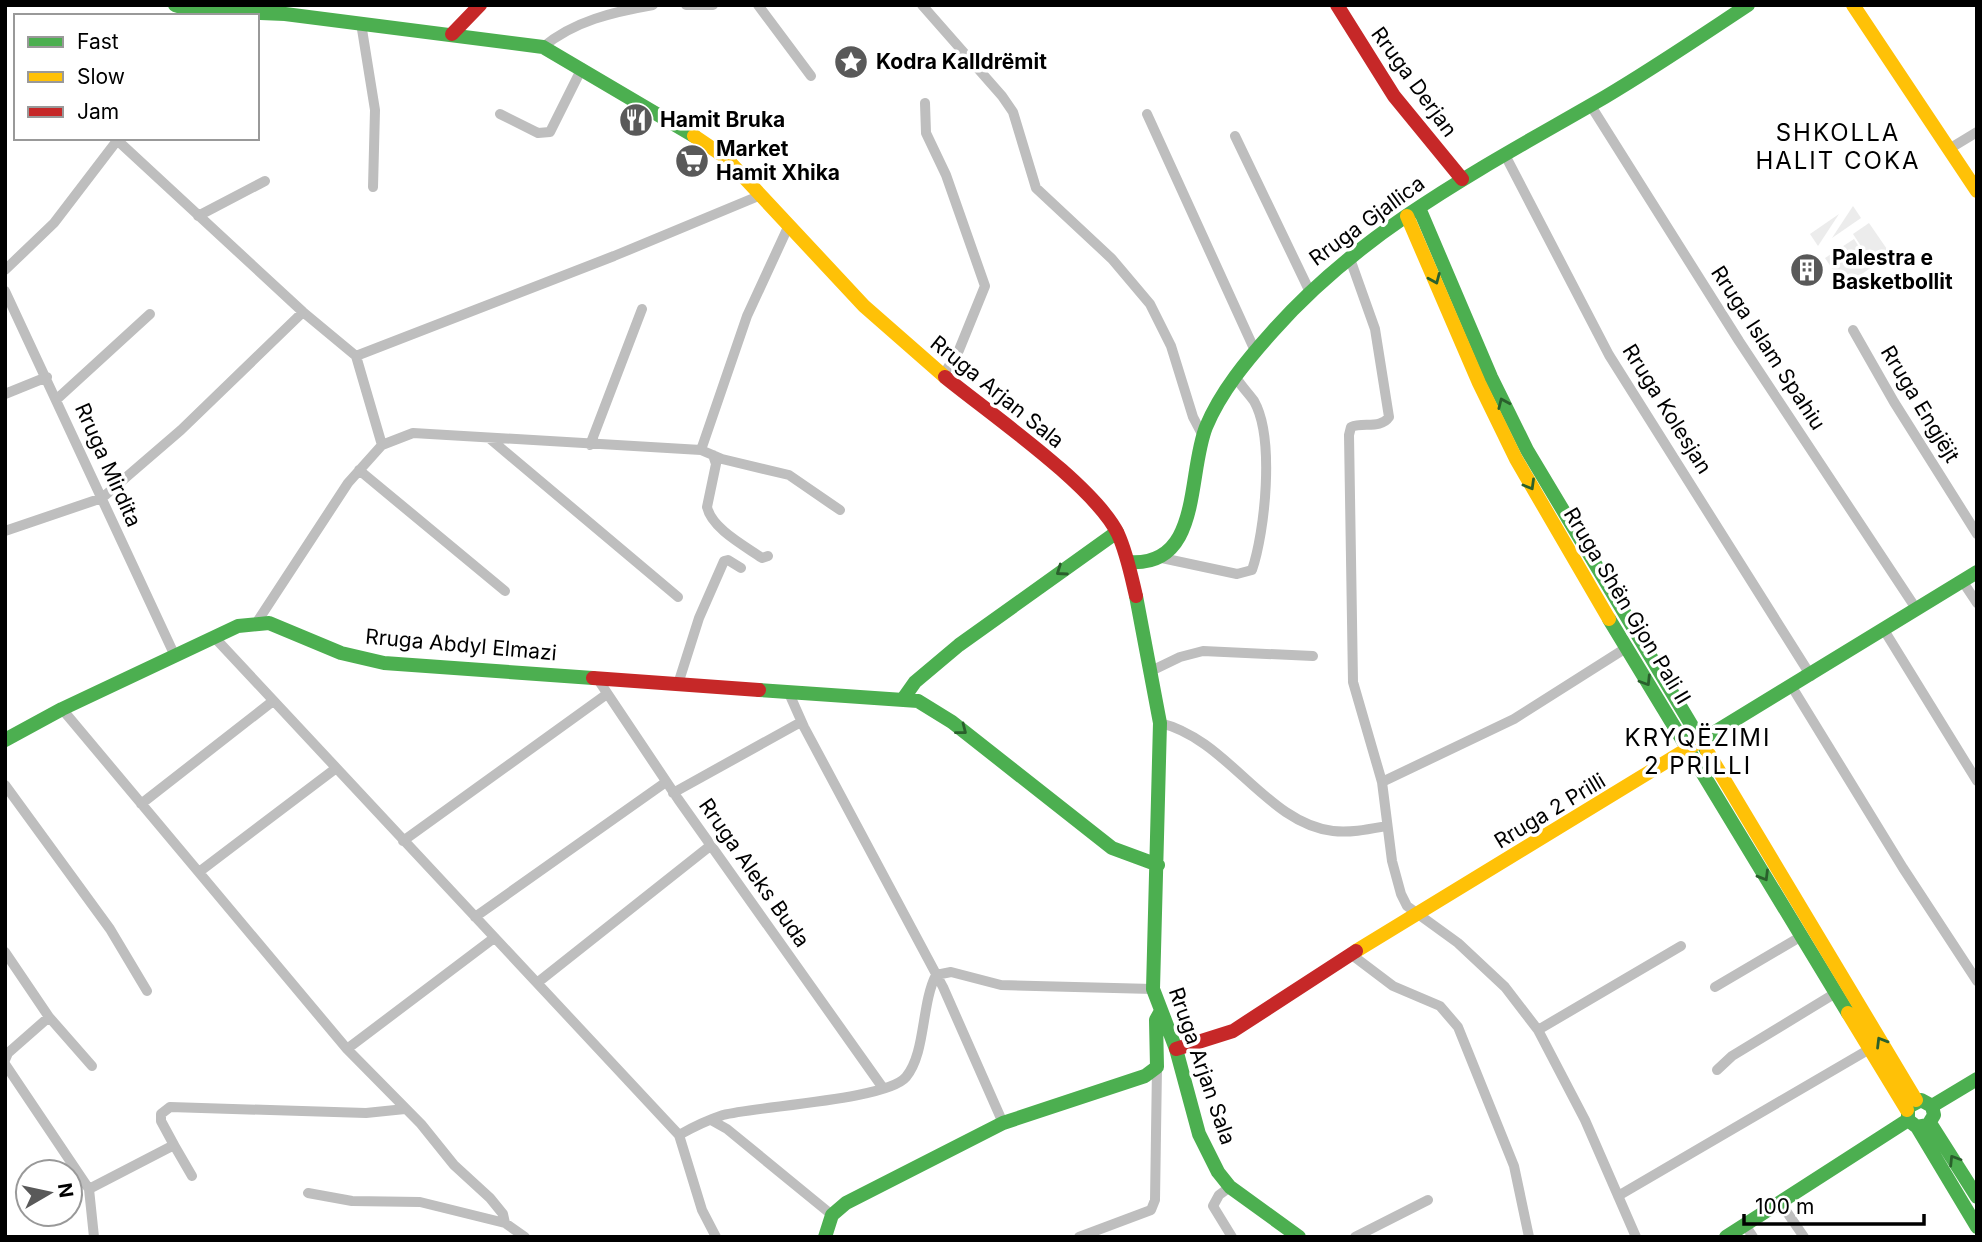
<svg xmlns="http://www.w3.org/2000/svg" width="1982" height="1242" font-family="Inter,sans-serif">
  <rect width="100%" height="100%" fill="#fff"/>
  <path fill="#ececec" d="M1853,206L1861,218L1832,238Z
    M1839,214L1818,246L1810,234Z
    M1869,223L1891,255L1874,266L1853,234Z
    M1854,239L1872,267L1844,286L1825,258Z"/>
  <g fill="none" stroke-linecap="round" stroke-linejoin="round">
    <path stroke="#bebebe" stroke-width="10" d="M686,5H713
      M758,5L811,76
      M922,5L1002,96L1013,112L1036,188L1112,259L1150,304L1171,346L1193,417L1203,436
      M361,23L375,110L373,187
      M543,47C574,21 613,12 653,5
      M925,103L926,133L946,175L985,286L959,350L944,374
      M1591,106L1739,341L1917,610
      M500,114L538,133L550,132L582,68
      M1147,114L1256,353
      M1235,136L1309,290
      M117,140L303,312L356,356L382,445
      M1949,149L1977,132
      M1505,155L1609,355L1811,676
      M198,216L265,181
      M1349,256L1375,329L1389,417C1381,429 1363,422 1351,427L1349,435L1353,682L1382,782L1392,861L1401,894L1407,906L1458,943L1505,987L1538,1030L1585,1120L1636,1237
      M5,270L54,223L119,138
      M5,291L175,656
      M1853,330L1894,402L1977,534
      M356,356L614,256L761,195
      M5,394L47,377
      M57,399L150,314
      M489,438L678,597
      M590,445L642,309
      M701,450L747,316L789,225
      M713,455L716,464L707,507C712,529 745,546 762,558L768,556
      M359,470L505,591
      M5,531L102,498L181,430L303,312
      M1162,558L1237,574L1252,570C1265,532 1275,438 1254,401C1249,394 1242,387 1237,379
      M1963,582L1977,603
      M257,622L348,483L382,445L413,433L701,450L722,459L789,475L840,510
      M1884,630L1977,781
      M215,638L679,1135L702,1210L716,1237
      M1151,671L1180,657L1203,651L1313,656
      M597,678L678,799L883,1088
      M678,684L699,618L724,561L728,560L741,568
      M1792,687L1903,868L1977,981
      M788,691L804,727L943,987L1003,1123
      M62,709L347,1049L421,1124L454,1165L490,1198L503,1214L505,1223
      M1160,723C1228,739 1266,823 1333,831C1351,833 1370,829 1387,826
      M1382,782L1514,719L1626,648
      M5,785L110,929L147,991
      M673,793L801,722
      M141,804L273,701
      M403,841L607,694
      M199,872L335,769
      M475,917L666,782
      M5,952L49,1017L92,1066
      M1352,955L1393,986L1440,1006L1458,1027L1514,1166L1529,1237
      M537,983L710,846
      M1715,987L1800,937
      M1538,1030L1681,946
      M347,1049L494,938
      M5,1060L8,1053L49,1017
      M5,1064L89,1189L94,1237
      M1717,1070L1732,1056L1834,994
      M711,1120L727,1129L832,1215
      M679,1135C693,1127 708,1120 723,1115C757,1106 887,1100 906,1077C926,1053 921,1004 936,975L951,972L1001,985L1153,989
      M174,1145L192,1176
      M1230,1187L1219,1195L1213,1206L1232,1237
      M89,1189L174,1145L161,1121V1114L170,1107L366,1113L405,1109
      M308,1193L352,1201L420,1202L505,1223L525,1237
      M1618,1196L1868,1050
      M1780,1202L1804,1237
      M1745,1225L1753,1237
      M1079,1237L1151,1210L1155,1200L1157,1067
      M1355,1237L1428,1200"/>
    <path stroke="#4caf50" stroke-width="14" d="M175,5L191,10L285,14L543,47L694,136
      M1419,208L1491,377L1527,450L1707,751
      M1129,562C1202,567 1187,475 1206,427C1221,391 1247,360 1273,331C1365,227 1486,166 1605,97C1654,68 1701,36 1748,5
      M1136,596L1160,723L1153,989L1176,1049L1199,1134L1218,1172L1230,1187L1299,1237
      M1609,619L1848,1013
      M759,690L918,701L952,722L1112,848L1158,865
      M903,699L915,682L959,645L1117,532
      M5,740L62,709L238,626L269,623L341,653L384,663L593,678
      M1697,743L1977,572
      M1932,1106L1977,1079
      M1930,1123L1977,1197
      M1917,1127L1928,1125L1934,1115L1932,1106L1921,1100L1908,1107V1120L1917,1127L1977,1227
      M825,1237L832,1215L846,1203L1003,1123L1145,1076L1157,1067L1156,1020L1161,1011
      M1726,1237L1908,1120"/>
    <path stroke="#ffc107" stroke-width="14" d="M1853,5L1977,191
      M694,136L725,157L864,306L945,377
      M1407,216L1479,383L1516,459L1609,619
      M1707,751L1916,1100
      M1356,951L1697,743
      M1848,1013L1907,1110"/>
    <path stroke="#c62828" stroke-width="14" d="M1337,5L1394,96L1462,179
      M452,34L480,5
      M945,377C989,413 1095,486 1118,534C1127,554 1131,575 1136,596
      M593,678L759,690
      M1176,1049L1233,1031L1356,951"/>
  </g>
  <defs><path id="oneway-chevron" d="M-2-3.5L2.5 0L-2 3.5" fill="none" stroke-width="1.6" stroke-linecap="round" stroke-linejoin="round" transform="scale(1.75)"/></defs>
  <g stroke="#2a602c">
    <use href="#oneway-chevron" transform="translate(1435 279) rotate(67)"/>
    <use href="#oneway-chevron" transform="translate(1503 403) rotate(-114)"/>
    <use href="#oneway-chevron" transform="translate(1530 485) rotate(60)"/>
    <use href="#oneway-chevron" transform="translate(1061 571) rotate(145)"/>
    <use href="#oneway-chevron" transform="translate(1646 681) rotate(58)"/>
    <use href="#oneway-chevron" transform="translate(962 730) rotate(38)"/>
    <use href="#oneway-chevron" transform="translate(1764 876) rotate(59)"/>
    <use href="#oneway-chevron" transform="translate(1881 1042) rotate(-121)"/>
    <use href="#oneway-chevron" transform="translate(1954 1160) rotate(-122)"/>
  </g>
  <defs>
    <g id="sight-disc" transform="scale(1.75)"><circle r="9.5" fill="#595959" stroke="#fff"/><path d="M0-6L1.8-2.2L6-1.7L2.9 1.2L3.7 5.4L0 3.3L-3.7 5.4L-2.9 1.2L-6-1.7L-1.8-2.2Z" fill="#fff"/></g>
    <g id="restaurant-disc" transform="scale(1.75)"><circle r="9.5" fill="#595959" stroke="#fff"/><path d="M-5-6h1v4h1v-4h1v4h1v-4h1v5L-1.5 .5V6h-2V.5L-5-1ZM5-6V6H3V1.5H1.5Q1.5-4 5-6Z" fill="#fff"/></g>
    <g id="supermarket-disc" transform="scale(1.75)"><circle r="9.5" fill="#595959" stroke="#fff"/><path d="M-6-5.5h2.5l.6 2H6L4.5 2H-2.5L-4.4-4H-6ZM-1.5 3.2a1.3 1.3 0 1 0 .1 0ZM3 3.2a1.3 1.3 0 1 0 .1 0Z" fill="#fff"/></g>
    <g id="building-disc" transform="scale(1.75)"><circle r="9.5" fill="#595959" stroke="#fff"/><path d="M-4-6H4V6H1V3H-1V6H-4ZM-2.5-4.3h1.7v1.8h-1.7ZM.8-4.3h1.7v1.8H.8ZM-2.5-1h1.7V.8h-1.7ZM.8-1h1.7V.8H.8Z" fill="#fff"/></g>
  </defs>
  <g fill-rule="evenodd">
    <use href="#sight-disc" x="851" y="62"/>
    <use href="#restaurant-disc" x="636" y="120"/>
    <use href="#supermarket-disc" x="692" y="161"/>
    <use href="#building-disc" x="1807" y="270"/>
  </g>
  <g text-anchor="middle" stroke-width="7" stroke-linejoin="round" paint-order="stroke">
    <g font-size="21" font-weight="bold" fill="#000" stroke="#fff" text-anchor="start">
      <text x="876" y="69">Kodra Kalldrëmit</text>
      <text x="660" y="127">Hamit Bruka</text>
      <text x="716" y="156">Market<tspan x="716" dy="24">Hamit Xhika</tspan></text>
      <text x="1832" y="265">Palestra e<tspan x="1832" dy="24">Basketbollit</tspan></text>
    </g>
    <g font-size="21" fill="#000" stroke="#fff">
      <text transform="translate(1414 82) rotate(54)" y="7">Rruga Derjan</text>
      <text transform="translate(1367 221) rotate(-36)" y="7">Rruga Gjallica</text>
      <text transform="translate(1768 348) rotate(57)" y="7">Rruga Islam Spahiu</text>
      <text transform="translate(997 392) rotate(39)" y="7">Rruga Arjan Sala</text>
      <text transform="translate(1920 404) rotate(59)" y="7">Rruga Engjëjt</text>
      <text transform="translate(1667 409) rotate(58)" y="7">Rruga Kolesjan</text>
      <text transform="translate(108 465) rotate(66)" y="7">Rruga Mirdita</text>
      <text transform="translate(1627 606) rotate(59)" y="7">Rruga Shën Gjon Pali II</text>
      <text transform="translate(461 645) rotate(5)" y="7">Rruga Abdyl Elmazi</text>
      <text transform="translate(1550 811) rotate(-31)" y="7">Rruga 2 Prilli</text>
      <text transform="translate(754 873) rotate(55)" y="7">Rruga Aleks Buda</text>
      <text transform="translate(1202 1066) rotate(71)" y="7">Rruga Arjan Sala</text>
    </g>
    <g font-size="24" letter-spacing="2" fill="#000" stroke="#fff">
      <text x="1838" y="141">SHKOLLA<tspan x="1838" dy="28">HALIT COKA</tspan></text>
      <text x="1698" y="746">KRYQËZIMI<tspan x="1698" dy="28">2 PRILLI</tspan></text>
    </g>
  </g>
  <rect width="1982" height="1242" fill="none" stroke="#000000" stroke-width="14"/>
  <rect x="14" y="14" width="245" height="126" fill="#ffffff" stroke="#999999" stroke-width="2"/>
  <rect x="28" y="37" width="35" height="10" fill="#4caf50" stroke="#999999" stroke-width="2"/>
  <text x="77" y="49" font-size="21" fill="#000000">Fast</text>
  <rect x="28" y="72" width="35" height="10" fill="#ffc107" stroke="#999999" stroke-width="2"/>
  <text x="77" y="84" font-size="21" fill="#000000">Slow</text>
  <rect x="28" y="107" width="35" height="10" fill="#c62828" stroke="#999999" stroke-width="2"/>
  <text x="77" y="119" font-size="21" fill="#000000">Jam</text>
  <g transform="translate(49 1193) rotate(81)"><circle r="33" fill="#ffffff" stroke="#999999" stroke-width="2"/>
  <path d="M0-5L12 26L0 18L-12 26Z" fill="#595959"/>
  <text y="-10" font-size="19" font-weight="bold" text-anchor="middle" fill="#000000">N</text>
  </g>
  <path d="M1744 1214v10h180v-10" fill="none" stroke="#000000" stroke-width="3.5"/>
  <text x="1755" y="1214" font-size="21" fill="#000000" stroke="#ffffff" stroke-width="5" paint-order="stroke">100 m</text>
</svg>
